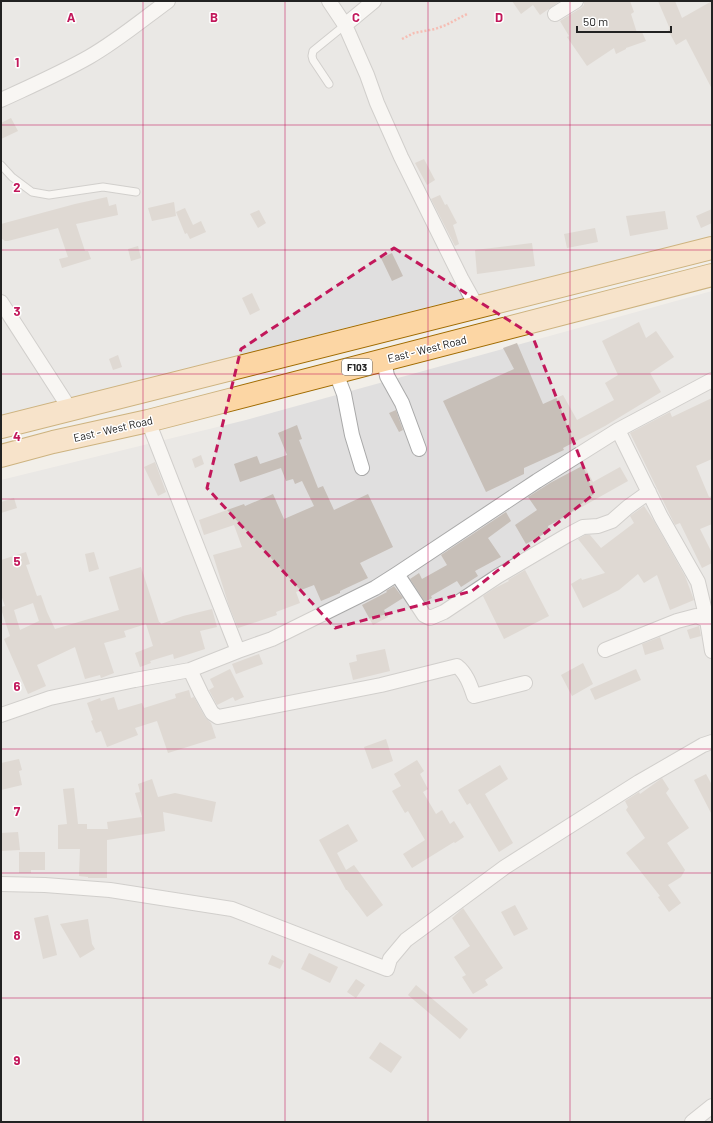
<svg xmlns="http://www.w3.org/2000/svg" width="713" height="1123" font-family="Barlow,sans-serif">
  <rect width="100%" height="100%" fill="#f2efe9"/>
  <path fill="#e0dfdf" d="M1,1H712V237L372,321L1,417Z
    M712,291V1122H1V480L246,420Z"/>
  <path fill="#c7bfb8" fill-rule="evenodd" d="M512,1H560L540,15L533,5L521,14Z
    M584,1H630L634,12L631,14L637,33L642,32L646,41L626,48V49L616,54L614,48L587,66L567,37L569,36L560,21L581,8L584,5Z
    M658,1H675L682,18L712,1V89L686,39L676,45L668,30L670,29Z
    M11,118L18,131L1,139V123Z
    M424,159L435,180L427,185L415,163Z
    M440,195L445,205L447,204L457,223L453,225L459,244L455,246L431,199Z
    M107,197L109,206L116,204L118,215L76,224L85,251H88L91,259L62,268L59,259L68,257L58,228L8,241H5L1,238V224L75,204Z
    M174,202L176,216L152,221L148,208Z
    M185,208L193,225L201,221L206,232L190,239L187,233L185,234L176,212Z
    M712,209V223L701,228L696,216Z
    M259,210L266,223L258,228L250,214Z
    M665,211L668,229L630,236L626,216Z
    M595,228L598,242L567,248L564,234Z
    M532,243L535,266L477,274L475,250Z
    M138,246L141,258L131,261L128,249Z
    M392,253L403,276L392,281L381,258Z
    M252,293L260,310L250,315L242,298Z
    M639,322L646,338L656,331L674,357L650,373L661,392L605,426L563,448L564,450L524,468V474L486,492L443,401L514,369L503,348L517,343L543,404L563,395L577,420L614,400L605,383L618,375L602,341Z
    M118,355L122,367L113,370L109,359Z
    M712,398V459L696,466L709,497L712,496V524L700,529L712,553V563L702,568L680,523L675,525L669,513L630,433L670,412L672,417Z
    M396,410L403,430L399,432L389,413Z
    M297,425L302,439L299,440L318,488L323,486L334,510L368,494L393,547L360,563L368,578L340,591V593L321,601L314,585L296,592L300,603L276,612L277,615L238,628L229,606L213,555L242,547L234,525L204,535L199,520L244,504L245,506L273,494L284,519L314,506L302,481L295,484L293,479L286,481L281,468L240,482L234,464L257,456L260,464L287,455L278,433Z
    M201,455L204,464L195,468L192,459Z
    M155,462L166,492L158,496L144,467Z
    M584,465L593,482L620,467L628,481L548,526L549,531L526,544L515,525L537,510L528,497L550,483Z
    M14,498L17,508L1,513V502Z
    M644,506L654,521L685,576L694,600L670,610L657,575L644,583L638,574L619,590L583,608L571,584L581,578L582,580L605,573L578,539L585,535H590L601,548L634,523L630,516Z
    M506,512L511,521L488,538L501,557L475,571L478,576L461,587L457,581L431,596L432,598L425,602L410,579L419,573L422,579L447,565L441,555Z
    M26,552L30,564L26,565L37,596L41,595L47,612L55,629L119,610L109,577L141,567L159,622H160L161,624L183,616L212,609L217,627L200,631L205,649L174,659L173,654L150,661L151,663L140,667L135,653L153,646L146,624L124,631L126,637L104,643L114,673L101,678L100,675L85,679L75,647L37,665L46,686L28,694L4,639L10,636L1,609V607L5,606L1,595V560ZM33,603L39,621L20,630L14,610Z
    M94,552L99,569L89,572L85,554Z
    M525,570L549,616L504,639L483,596L495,588L509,581L508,580Z
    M394,586L403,598L384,610L388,617L373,625L362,605L387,592L386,591Z
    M699,626L701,636L690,639L687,630Z
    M660,637L664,649L645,655L642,644Z
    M385,649L390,671L353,680L349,663L357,661L356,655Z
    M259,654L263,664L236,674L232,664Z
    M583,663L593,684L572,696L561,675Z
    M230,669L244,697L235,701L233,697L217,705L209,690L214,687L210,679Z
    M636,669L641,680L595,700L590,689Z
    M189,690L191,698L194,697L205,717L211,723L216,738L168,753L157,721L135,728L138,735L107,747L101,731L96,733L91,721L93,720L87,703L100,698L101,701L114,697L118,710L142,703L144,708L176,698L175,694Z
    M386,739L393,761L372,769L364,747Z
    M19,759L22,770L19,771L22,785L1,790V763Z
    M417,760L424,771L420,774L428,789L423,792L436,814L442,810L450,824L454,821L464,837L455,843L454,842L412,868L403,854L425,840L408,811L405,813L392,791L401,786L394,774Z
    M500,765L508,779L485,794L513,843L499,852L470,803L467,805L458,790Z
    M706,774L712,785V815L694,780Z
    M662,778L669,789L666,793L689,828L667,843L685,870L681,877L668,885L681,903L669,912L658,897L660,896L626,853L645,838L626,810L628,807L625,801L639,792L640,794Z
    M152,779L158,797L175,793L216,802L212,822L163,812L165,831L107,840V878H88V877L79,876L80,849H58V825L67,824L63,789L74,788L78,824H87V829H108L107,822L142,817L135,793L140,792L138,784Z
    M348,824L358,841L337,853L346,870L354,865L383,905L367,917L347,890H346L319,840Z
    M18,832L20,850L1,851V833Z
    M19,852H45V870H31V873H19Z
    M515,905L528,929L514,936L501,912Z
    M463,908L503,968L485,980L488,985L473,994L462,977L466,975L454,957L470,946L452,918Z
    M48,915L57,955L43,959L34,918Z
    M88,919L92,944L95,949L80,958L60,924Z
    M309,953L338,967L330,983L301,969Z
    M272,955L284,961L280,969L268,964Z
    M356,979L365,985L356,998L347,992Z
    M416,985L468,1029L460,1039L408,995Z
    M380,1042L402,1057L391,1073L369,1058Z"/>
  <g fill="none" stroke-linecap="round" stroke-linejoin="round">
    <g stroke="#a9a9a9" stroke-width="9">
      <path id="lane" d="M329,84L313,60L312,56L313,51L345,25
        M1,165L12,177L32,192L49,195L103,187L136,192"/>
    </g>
    <g stroke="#a9a9a9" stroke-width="16">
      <path id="street" d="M329,1L345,25L367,75L377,103L401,157L462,280L477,307
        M555,14L576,1
        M345,25L374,1
        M1,100C31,86 61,73 89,57C117,41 142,20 168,1
        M1,302L70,409
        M384,360L387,376L402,403L419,449
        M336,373L344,394L352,435L362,468
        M148,421L238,651
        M618,430L661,517L698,582L707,620L712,651
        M397,574L424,615L430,618L444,612L498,576L566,536L583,527L598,526L612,521L628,507L649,492
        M605,650L677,621L696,616L707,620L712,618
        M190,670L201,693L212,713L218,717L381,685L457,666C466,673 470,684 474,696L525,683
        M1,715L50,698L135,680L190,670L238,651L272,639L375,588L397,574L537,481L618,430L712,380
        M1,884L45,885L110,890L232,909L387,969L390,959L406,940L505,867L639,782L703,745L712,742
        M692,1122L712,1106"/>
    </g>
    <g stroke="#a06b00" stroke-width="24">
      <path id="primary" d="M1,427L712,248
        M1,456L53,442L148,421L712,275"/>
    </g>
    <path stroke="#fa8072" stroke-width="2.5" stroke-dasharray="2 2" stroke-linecap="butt" d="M402,39L414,33L435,29L446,25L467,14"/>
    <use href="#lane" stroke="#fff" stroke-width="7"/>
    <use href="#street" stroke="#fff" stroke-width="14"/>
    <use href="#primary" stroke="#fcd6a4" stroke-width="22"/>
  </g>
  <path d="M0 0H713V1123H0ZM394,248L532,335L594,494L472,591L335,628L207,488L241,349Z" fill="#f2efe9" fill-opacity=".55" fill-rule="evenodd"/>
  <path fill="none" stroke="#c2185b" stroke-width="3" stroke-dasharray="8 5" stroke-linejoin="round" d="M394,248L532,335L594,494L472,591L335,628L207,488L241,349Z"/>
  <path fill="none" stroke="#c2185b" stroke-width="1" stroke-opacity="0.55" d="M143,1V1122M285,1V1122M428,1V1122M570,1V1122M1,125H712M1,250H712M1,374H712M1,499H712M1,624H712M1,749H712M1,873H712M1,998H712"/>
  <g text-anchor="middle" stroke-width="3" stroke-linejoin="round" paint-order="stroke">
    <rect fill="#fff" stroke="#646464" stroke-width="1" x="342" y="359" width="30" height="16" rx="3"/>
    <g font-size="10" font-weight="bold" fill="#222">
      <text x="357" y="371">F103</text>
    </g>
    <g font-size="11" fill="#222" stroke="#fff">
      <text transform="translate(427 349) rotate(-14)" y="4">East - West Road</text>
      <text transform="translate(113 429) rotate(-13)" y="4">East - West Road</text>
    </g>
  </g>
  <g font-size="13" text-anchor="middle" font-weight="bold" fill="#c2185b" stroke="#fff" stroke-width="3" stroke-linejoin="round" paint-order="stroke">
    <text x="71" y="22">A</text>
    <text x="214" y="22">B</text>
    <text x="356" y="22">C</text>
    <text x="499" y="22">D</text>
    <text x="17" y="67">1</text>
    <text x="17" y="192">2</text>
    <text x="17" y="316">3</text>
    <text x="17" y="441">4</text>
    <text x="17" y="566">5</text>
    <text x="17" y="691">6</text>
    <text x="17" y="816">7</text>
    <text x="17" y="940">8</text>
    <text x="17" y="1065">9</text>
  </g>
  <rect width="713" height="1123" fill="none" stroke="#222222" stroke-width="4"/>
  <path d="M577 26v6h94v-6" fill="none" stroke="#222222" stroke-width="2"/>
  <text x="583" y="26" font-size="12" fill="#222222" stroke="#ffffff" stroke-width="3" paint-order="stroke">50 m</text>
</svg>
